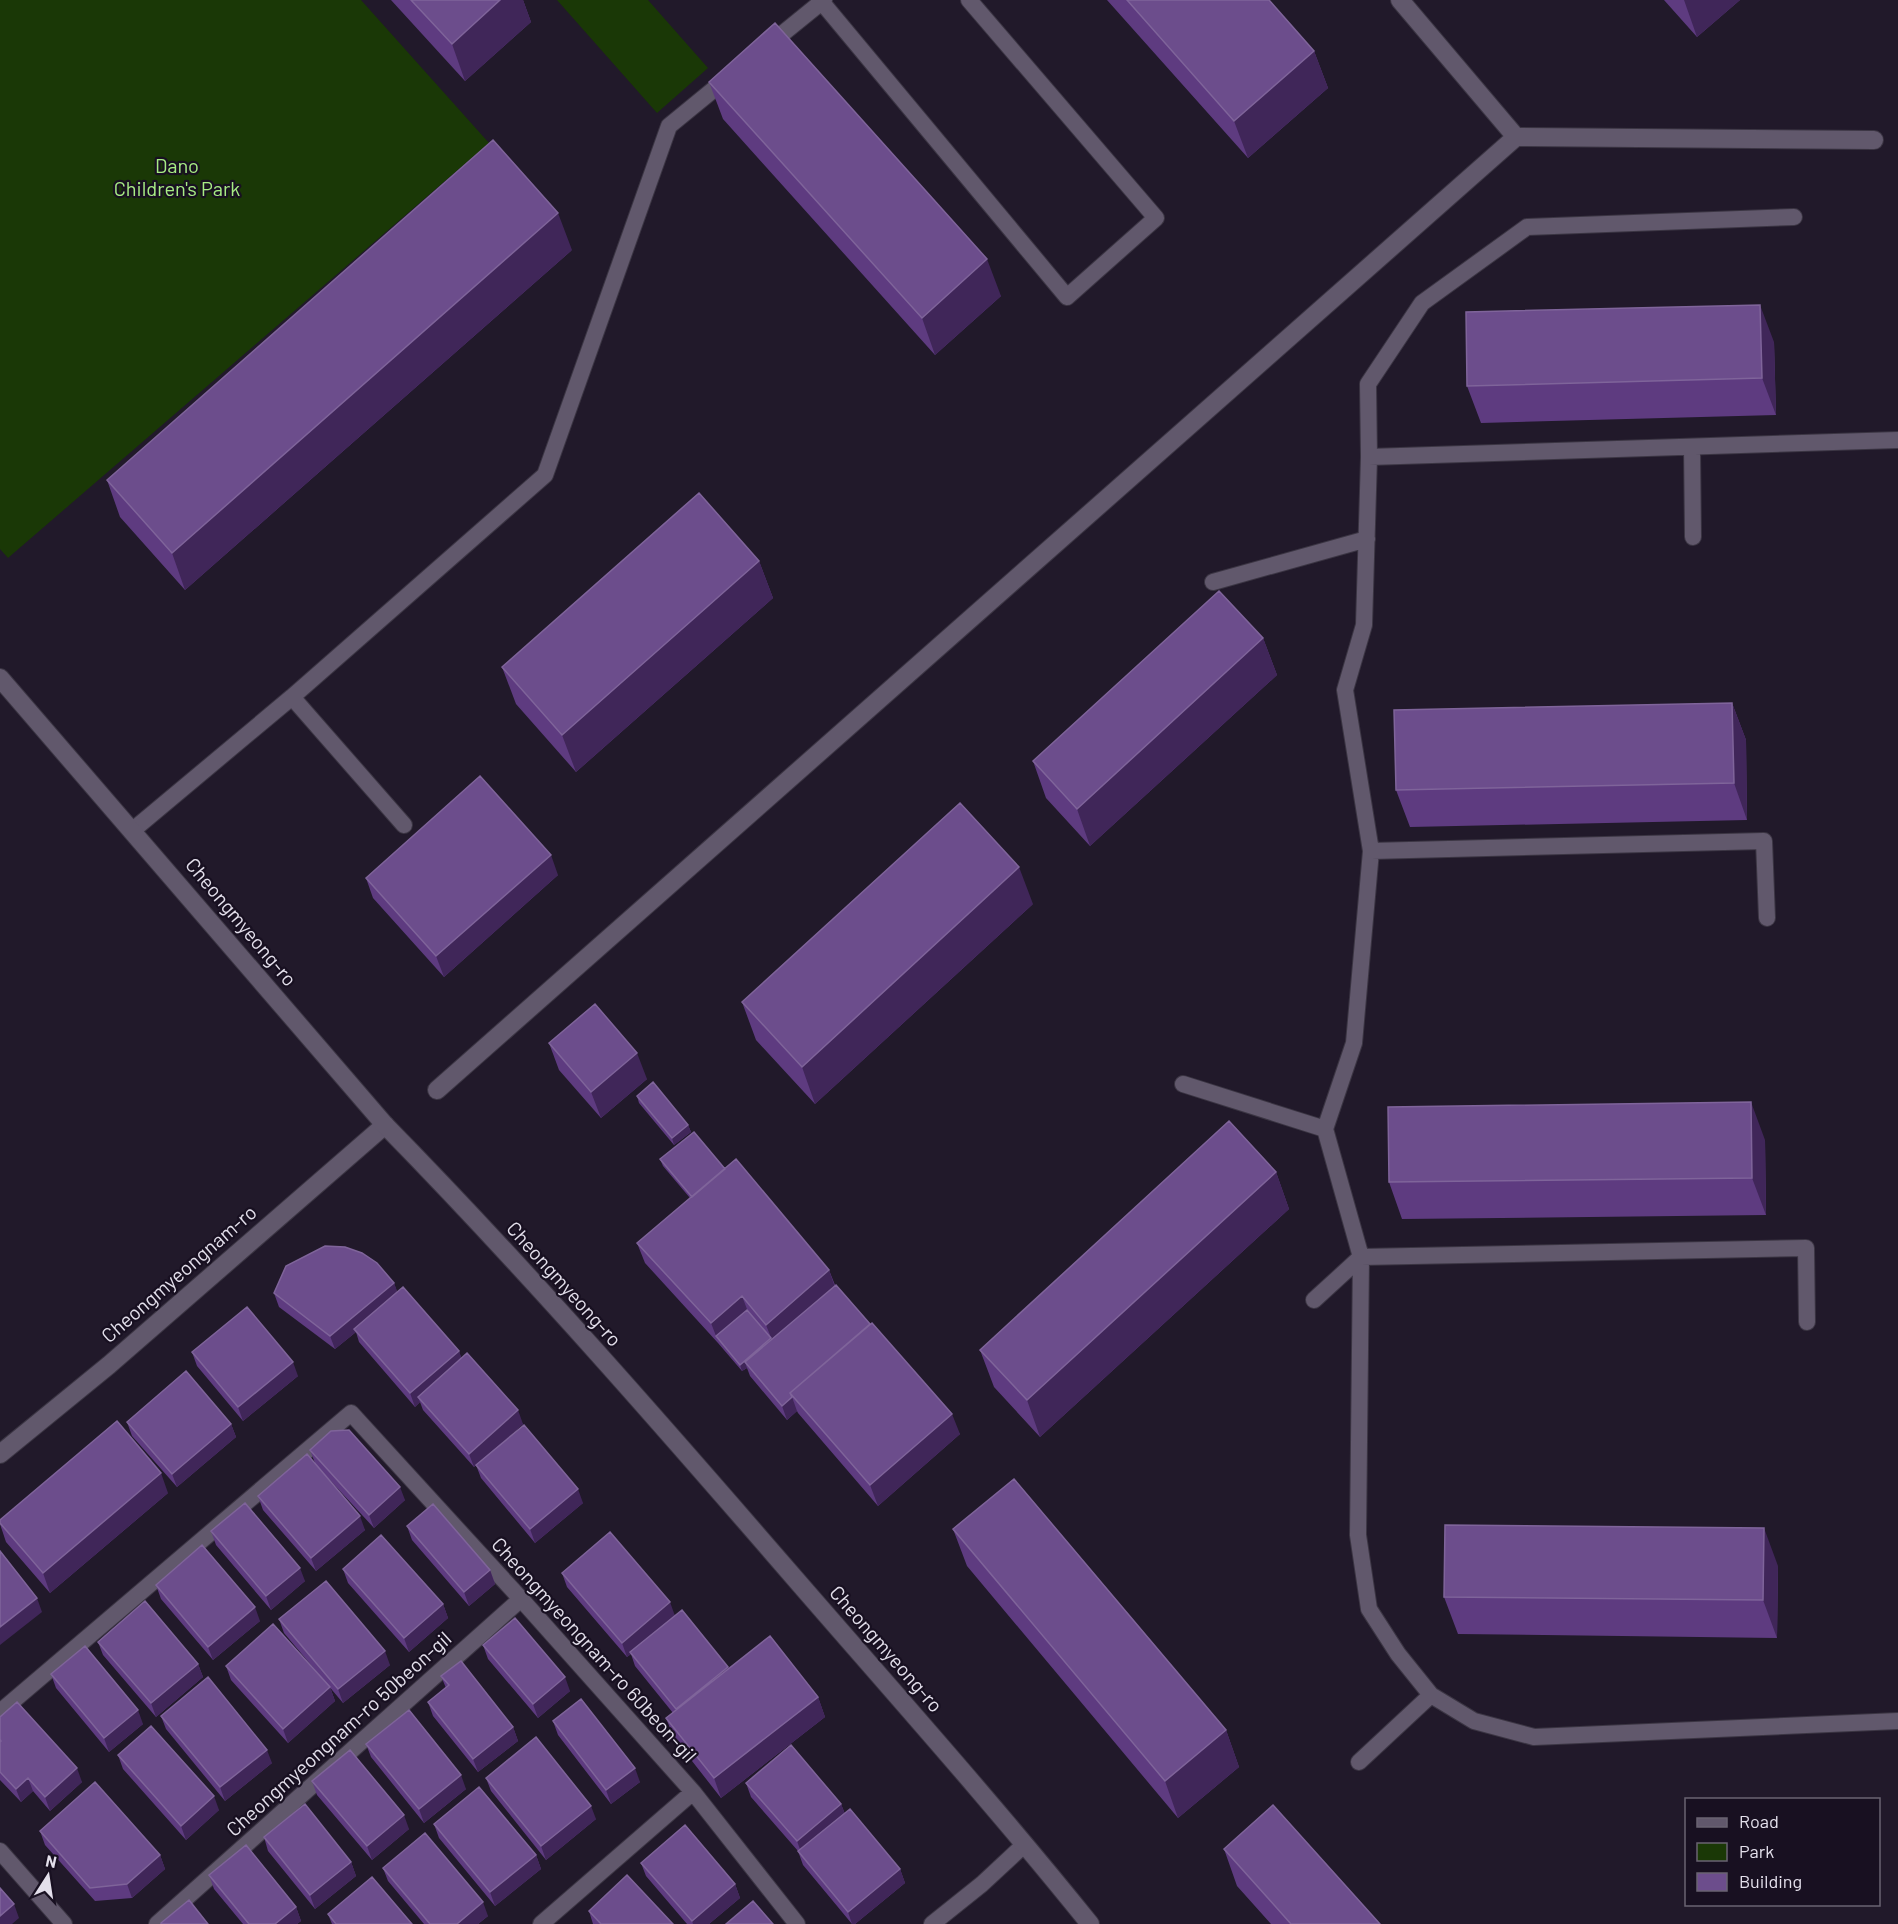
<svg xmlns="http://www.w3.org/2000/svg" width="1898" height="1924" font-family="Barlow,sans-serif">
  <rect width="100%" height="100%" fill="#21192a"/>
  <path fill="#1a3806" d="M0,0H361L489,143L8,558L0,549Z
    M557,0H648L708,68L657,113Z"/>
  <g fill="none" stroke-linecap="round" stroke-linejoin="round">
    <g stroke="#3b3543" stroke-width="18">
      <path id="service" d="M820,0L1067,297L1156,218L969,0
        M766,47L824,0
        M1898,440L1369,457L1364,625L1345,690L1371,851L1354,1043L1325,1129L1361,1257L1358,1535L1369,1609L1398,1654L1431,1695L1474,1721L1534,1737L1898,1721
        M1692,447L1693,537
        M1369,457L1368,384L1422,303L1527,227L1794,217
        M1213,582L1367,539
        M292,697L404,825
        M133,830L292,697L545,475L669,126L730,76
        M1371,851L1764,841L1767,918
        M1183,1084L1325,1129
        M1314,1300L1361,1257L1806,1248L1807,1322
        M0,1712L351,1413L521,1599L693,1792L797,1924
        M1359,1762L1431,1695
        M0,1851L64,1924
        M157,1924L521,1599
        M541,1924L693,1792
        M932,1924L982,1884L1025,1844"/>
    </g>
    <g stroke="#3b3543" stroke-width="20">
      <path id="pedestrian" d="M1400,0L1516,137
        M437,1090L1516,137L1874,140"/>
    </g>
    <g stroke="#3b3543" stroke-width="20">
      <path id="minor" d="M0,1454L109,1365L385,1125"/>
    </g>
    <g stroke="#3b3543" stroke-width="20">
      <path id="tertiary" d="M0,678L385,1125C528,1271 664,1427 798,1582C896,1695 996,1807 1090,1924"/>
    </g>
    <use href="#service" stroke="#61586c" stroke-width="16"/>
    <use href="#pedestrian" stroke="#61586c" stroke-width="18"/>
    <use href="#minor" stroke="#61586c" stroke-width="18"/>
    <use href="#tertiary" stroke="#61586c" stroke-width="18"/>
  </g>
  <path fill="#5e3b80" d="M391,0H523L531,22L465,81Z
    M1107,0H1269L1314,51L1328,88L1248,158Z
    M1664,0H1740L1697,37Z
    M709,82L1001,296L935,355L723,119Z
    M572,250L185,590L120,517L107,480Z
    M1774,342L1776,415L1481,423L1467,386Z
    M759,561L773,598L576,772L516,704L502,667Z
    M1263,638L1277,675L1090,846L1046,798L1033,761Z
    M1732,703L1746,740L1747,820L1410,827L1396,790Z
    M558,875L444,977L373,898L366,878Z
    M1033,904L815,1104L756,1040L742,1002Z
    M549,1043L647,1079L601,1118L559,1070Z
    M637,1096L688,1125L691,1132L674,1145L639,1103Z
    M1765,1140L1766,1215L1402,1219L1389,1182Z
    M660,1159L725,1169L829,1270L835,1285L960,1434L878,1506L798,1413L797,1411L787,1420L750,1376L747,1368L742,1371L718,1343L645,1263L637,1243L690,1198L663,1166Z
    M1276,1172L1289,1209L1040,1437L994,1387L980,1350Z
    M394,1283L397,1292L459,1351L461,1358L523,1424L487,1456L583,1503L535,1543L481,1478L476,1465L474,1467L423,1410L420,1402L415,1407L359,1342L356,1332L335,1349L279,1307L274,1293Z
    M192,1352L298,1376L243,1421L197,1366Z
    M127,1422L231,1424L236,1437L177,1487L132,1436Z
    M310,1450L405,1500L374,1528L317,1466L365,1530L316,1571L263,1510L258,1496L315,1463Z
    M168,1493L50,1593L6,1542L0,1524V1520Z
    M407,1526L490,1570L495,1584L469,1606L412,1540Z
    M953,1529L1226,1730L1239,1767L1178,1818L967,1566Z
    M211,1531L305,1581L271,1610L216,1545Z
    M1778,1566L1777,1638L1458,1634L1444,1597Z
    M343,1569L443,1604L448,1618L409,1652L348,1583Z
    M562,1573L675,1615L729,1669L818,1697L825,1717L721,1798L674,1738L666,1718L673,1713L635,1666L631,1654L627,1657L567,1587Z
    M156,1585L260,1621L213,1660L161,1599Z
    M279,1619L390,1665L343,1703L284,1633Z
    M98,1642L198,1664L203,1677L156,1717L103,1655Z
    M483,1645L570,1691L538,1718L488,1659Z
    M226,1666L330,1687L335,1701L288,1743L231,1680Z
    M51,1674L143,1724L109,1752L56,1688Z
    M441,1676L513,1727L518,1741L478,1772L433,1716L428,1702L446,1688Z
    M161,1716L272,1763L225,1801L166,1729Z
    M0,1717L82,1782L50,1811L33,1791L21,1802L0,1780Z
    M553,1721L640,1782L611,1804L558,1735Z
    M366,1744L466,1789L424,1823L371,1757Z
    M118,1755L219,1810L186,1840L123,1769Z
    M486,1778L596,1819L546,1860L491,1791Z
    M312,1781L409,1829L372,1860L317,1795Z
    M746,1783L841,1804L845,1814L900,1869L905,1883L855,1924H852L803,1865L798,1851L751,1797Z
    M434,1824L536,1855L541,1869L495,1906L439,1838Z
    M40,1831L160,1855L165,1869L132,1898L95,1901L45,1845Z
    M264,1837L351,1862L356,1876L315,1909L268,1851Z
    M1224,1849L1380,1924H1271L1237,1886Z
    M641,1863L735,1884L740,1898L709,1924H687L646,1876Z
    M383,1868L488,1916L478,1924H424L388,1881Z
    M209,1875L296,1907L301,1921L297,1924H243L214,1889Z
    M589,1911L673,1924H593Z
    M328,1914L412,1924H332Z"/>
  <path fill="#402659" d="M500,0H523L531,22L465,81L452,44Z
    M1684,0H1740L1697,37Z
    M1314,51L1328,88L1248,158L1234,121Z
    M558,213L572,250L185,590L172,553Z
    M987,259L1001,296L935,355L922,318Z
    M1760,305L1774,342L1776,415L1762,378Z
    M759,561L773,598L576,772L562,735Z
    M1263,638L1277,675L1090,846L1077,809Z
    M1732,703L1746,740L1747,820L1734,783Z
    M551,855L558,875L444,977L436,956Z
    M1019,867L1033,904L815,1104L802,1067Z
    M637,1053L647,1079L601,1118L591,1092Z
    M1751,1102L1765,1140L1766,1215L1752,1178Z
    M688,1125L691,1132L674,1145L672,1138Z
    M1276,1172L1289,1209L1040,1437L1027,1400Z
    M829,1270L836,1290L774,1345L766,1325Z
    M394,1283L399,1296L354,1329L356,1332L335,1349L330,1336Z
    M742,1296L750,1317L716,1336L711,1323Z
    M771,1338L774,1345L745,1362L747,1368L742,1371L740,1365Z
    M459,1351L464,1365L418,1397L420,1402L415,1407L410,1393Z
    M293,1362L298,1376L243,1421L238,1407Z
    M792,1397L797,1411L787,1420L782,1406Z
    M518,1410L523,1424L474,1467L469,1454Z
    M952,1414L960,1434L878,1506L870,1485Z
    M231,1424L236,1437L177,1487L172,1474Z
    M161,1473L168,1493L50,1593L43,1573Z
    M400,1487L405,1500L374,1528L369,1515Z
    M578,1489L583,1503L535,1543L530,1529Z
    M360,1516L365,1530L316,1571L311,1558Z
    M1764,1528L1778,1566L1777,1638L1763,1600Z
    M300,1568L305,1581L271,1610L266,1596Z
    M490,1570L495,1584L469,1606L464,1592Z
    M37,1598L42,1612L0,1645V1627Z
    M670,1602L675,1616L630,1652L631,1654L627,1657L622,1643Z
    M443,1604L448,1618L409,1652L404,1638Z
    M255,1607L260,1621L213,1660L208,1647Z
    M385,1651L390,1665L343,1703L338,1689Z
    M198,1664L203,1677L156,1717L151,1703Z
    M728,1667L733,1680L681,1722L676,1709Z
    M565,1677L570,1691L538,1718L533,1704Z
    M330,1687L335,1701L288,1743L283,1729Z
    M818,1697L825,1717L721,1798L714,1778Z
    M138,1710L143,1724L109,1752L104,1738Z
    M513,1727L518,1741L478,1772L473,1759Z
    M1226,1730L1239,1767L1178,1818L1165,1781Z
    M267,1750L272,1763L225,1801L220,1787Z
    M77,1768L82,1782L50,1811L45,1797Z
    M635,1768L640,1782L611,1804L606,1790Z
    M461,1775L466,1789L424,1823L419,1809Z
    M28,1778L33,1791L21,1802L16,1789Z
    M214,1796L219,1810L186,1840L181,1826Z
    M841,1804L846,1817L802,1855L797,1841Z
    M591,1806L596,1819L546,1860L541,1846Z
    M404,1815L409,1829L372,1860L367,1846Z
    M160,1855L165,1869L132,1898L127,1884Z
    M536,1855L541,1869L495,1906L490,1892Z
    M351,1862L356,1876L315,1909L310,1895Z
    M900,1869L905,1883L855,1924H852L848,1912Z
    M735,1884L740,1898L709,1924H693L692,1921Z
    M483,1902L488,1916L478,1924H457Z
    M14,1904L19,1918L12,1924H0V1916Z
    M296,1907L301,1921L297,1924H275Z"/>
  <path fill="#6c4d8c" stroke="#7f649a" stroke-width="1.5" d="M411,0H500L452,44Z
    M1127,0H1269L1314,51L1234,121Z
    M775,23L987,259L922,318L709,82Z
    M493,140L558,213L172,553L107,480Z
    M1760,305L1762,378L1467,386L1466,312Z
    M699,493L759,561L562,735L502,667Z
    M1219,591L1263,638L1077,809L1033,761Z
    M1732,703L1734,783L1396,790L1394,710Z
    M480,776L551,855L436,956L366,878Z
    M960,803L1019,867L802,1067L742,1002Z
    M595,1004L637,1053L591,1092L549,1043Z
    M653,1082L688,1125L672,1138L637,1096Z
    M1751,1102L1752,1178L1389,1182L1388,1107Z
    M1229,1121L1276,1172L1027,1400L980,1350Z
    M694,1132L725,1169L692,1197L660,1159Z
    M736,1159L829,1270L766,1325L742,1296L711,1323L637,1243Z
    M325,1246L345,1247L362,1253L377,1263L394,1283L330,1336L274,1293L286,1266Z
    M836,1285L870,1324L790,1393L792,1397L782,1406L745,1362Z
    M403,1287L459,1351L410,1393L354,1329Z
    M247,1307L293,1362L238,1407L192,1352Z
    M747,1310L771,1338L740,1365L716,1336Z
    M872,1323L952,1414L870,1485L790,1393Z
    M467,1353L518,1410L469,1454L418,1397Z
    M186,1371L231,1424L172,1474L127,1422Z
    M117,1421L161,1473L43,1573L0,1523V1520Z
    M524,1425L578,1489L530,1529L476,1465Z
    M349,1430L400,1487L369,1515L310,1450L331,1431Z
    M307,1454L360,1516L311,1558L258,1496Z
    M1014,1479L1226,1730L1165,1781L953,1529Z
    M245,1503L300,1568L266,1596L211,1531Z
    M433,1504L490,1570L464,1592L407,1526Z
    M1445,1525L1764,1528L1763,1600L1444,1597Z
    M610,1532L670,1602L622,1643L562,1573Z
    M381,1535L443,1604L404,1638L343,1569Z
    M202,1545L255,1607L208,1647L156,1585Z
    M0,1551L37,1598L0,1627Z
    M326,1581L385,1651L338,1689L279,1619Z
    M145,1601L198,1664L151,1703L98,1642Z
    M682,1610L728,1667L676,1709L630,1652Z
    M515,1618L565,1677L533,1704L483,1645Z
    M273,1624L330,1687L283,1729L226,1666Z
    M770,1636L818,1697L714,1778L666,1718Z
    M85,1646L138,1710L104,1738L51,1674Z
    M461,1661L513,1727L473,1759L428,1702L449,1685L441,1676Z
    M208,1677L267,1750L220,1787L161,1716Z
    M581,1699L635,1768L606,1790L553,1721Z
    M17,1702L77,1768L45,1797L28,1778L16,1789L0,1772V1742L1,1741L0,1739V1717Z
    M409,1710L461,1775L419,1809L366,1744Z
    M151,1726L214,1796L181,1826L118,1755Z
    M536,1737L591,1806L541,1846L486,1778Z
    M791,1745L841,1804L797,1841L746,1783Z
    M350,1750L404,1815L367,1846L312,1781Z
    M95,1782L160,1855L127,1884L90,1888L40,1831Z
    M479,1787L536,1855L490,1892L434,1824Z
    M305,1804L351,1862L310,1895L264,1837Z
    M1273,1805L1380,1924H1291L1224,1849Z
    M850,1809L900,1869L848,1912L798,1851Z
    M685,1825L735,1884L692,1921L641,1863Z
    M425,1833L483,1902L457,1924H430L383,1868Z
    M246,1845L296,1907L275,1924H249L209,1875Z
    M627,1875L673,1924H601L589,1911Z
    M372,1877L412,1924H336L328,1914Z
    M0,1888L14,1904L0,1916Z
    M189,1900L208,1924H161V1923Z
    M753,1901L773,1924H726Z"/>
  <g text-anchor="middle" stroke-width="4.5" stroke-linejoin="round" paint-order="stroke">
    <g font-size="20" fill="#a7ec84" stroke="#181021">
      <text x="177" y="173">Dano<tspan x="177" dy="23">Children's Park</tspan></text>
    </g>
    <g font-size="20" fill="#e3dfeb" stroke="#181021">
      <text transform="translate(241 922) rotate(50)" y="7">Cheongmyeong-ro</text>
      <text transform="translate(179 1274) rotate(-41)" y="7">Cheongmyeongnam-ro</text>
      <text transform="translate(564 1284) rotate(48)" y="7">Cheongmyeong-ro</text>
      <text transform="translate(886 1649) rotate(49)" y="7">Cheongmyeong-ro</text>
      <text transform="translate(594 1650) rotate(48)" y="7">Cheongmyeongnam-ro 60beon-gil</text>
      <text transform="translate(339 1734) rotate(-42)" y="7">Cheongmyeongnam-ro 50beon-gil</text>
    </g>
  </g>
  <rect x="1685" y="1798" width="195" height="108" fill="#181021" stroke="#696372" stroke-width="1.5"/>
  <rect x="1697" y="1818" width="30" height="9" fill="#61586c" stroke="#696372" stroke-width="1.5"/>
  <text x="1739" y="1828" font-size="18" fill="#e3dfeb">Road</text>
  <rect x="1697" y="1843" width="30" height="18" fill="#1a3806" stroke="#696372" stroke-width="1.5"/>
  <text x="1739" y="1858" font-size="18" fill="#e3dfeb">Park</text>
  <rect x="1697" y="1873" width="30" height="18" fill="#6c4d8c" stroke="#696372" stroke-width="1.5"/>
  <text x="1739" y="1888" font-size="18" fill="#e3dfeb">Building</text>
  <g transform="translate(48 1876) rotate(12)" stroke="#181021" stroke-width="4.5" paint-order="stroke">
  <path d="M0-4.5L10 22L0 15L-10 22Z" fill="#e3dfeb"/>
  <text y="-9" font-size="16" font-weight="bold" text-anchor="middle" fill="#e3dfeb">N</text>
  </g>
</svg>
